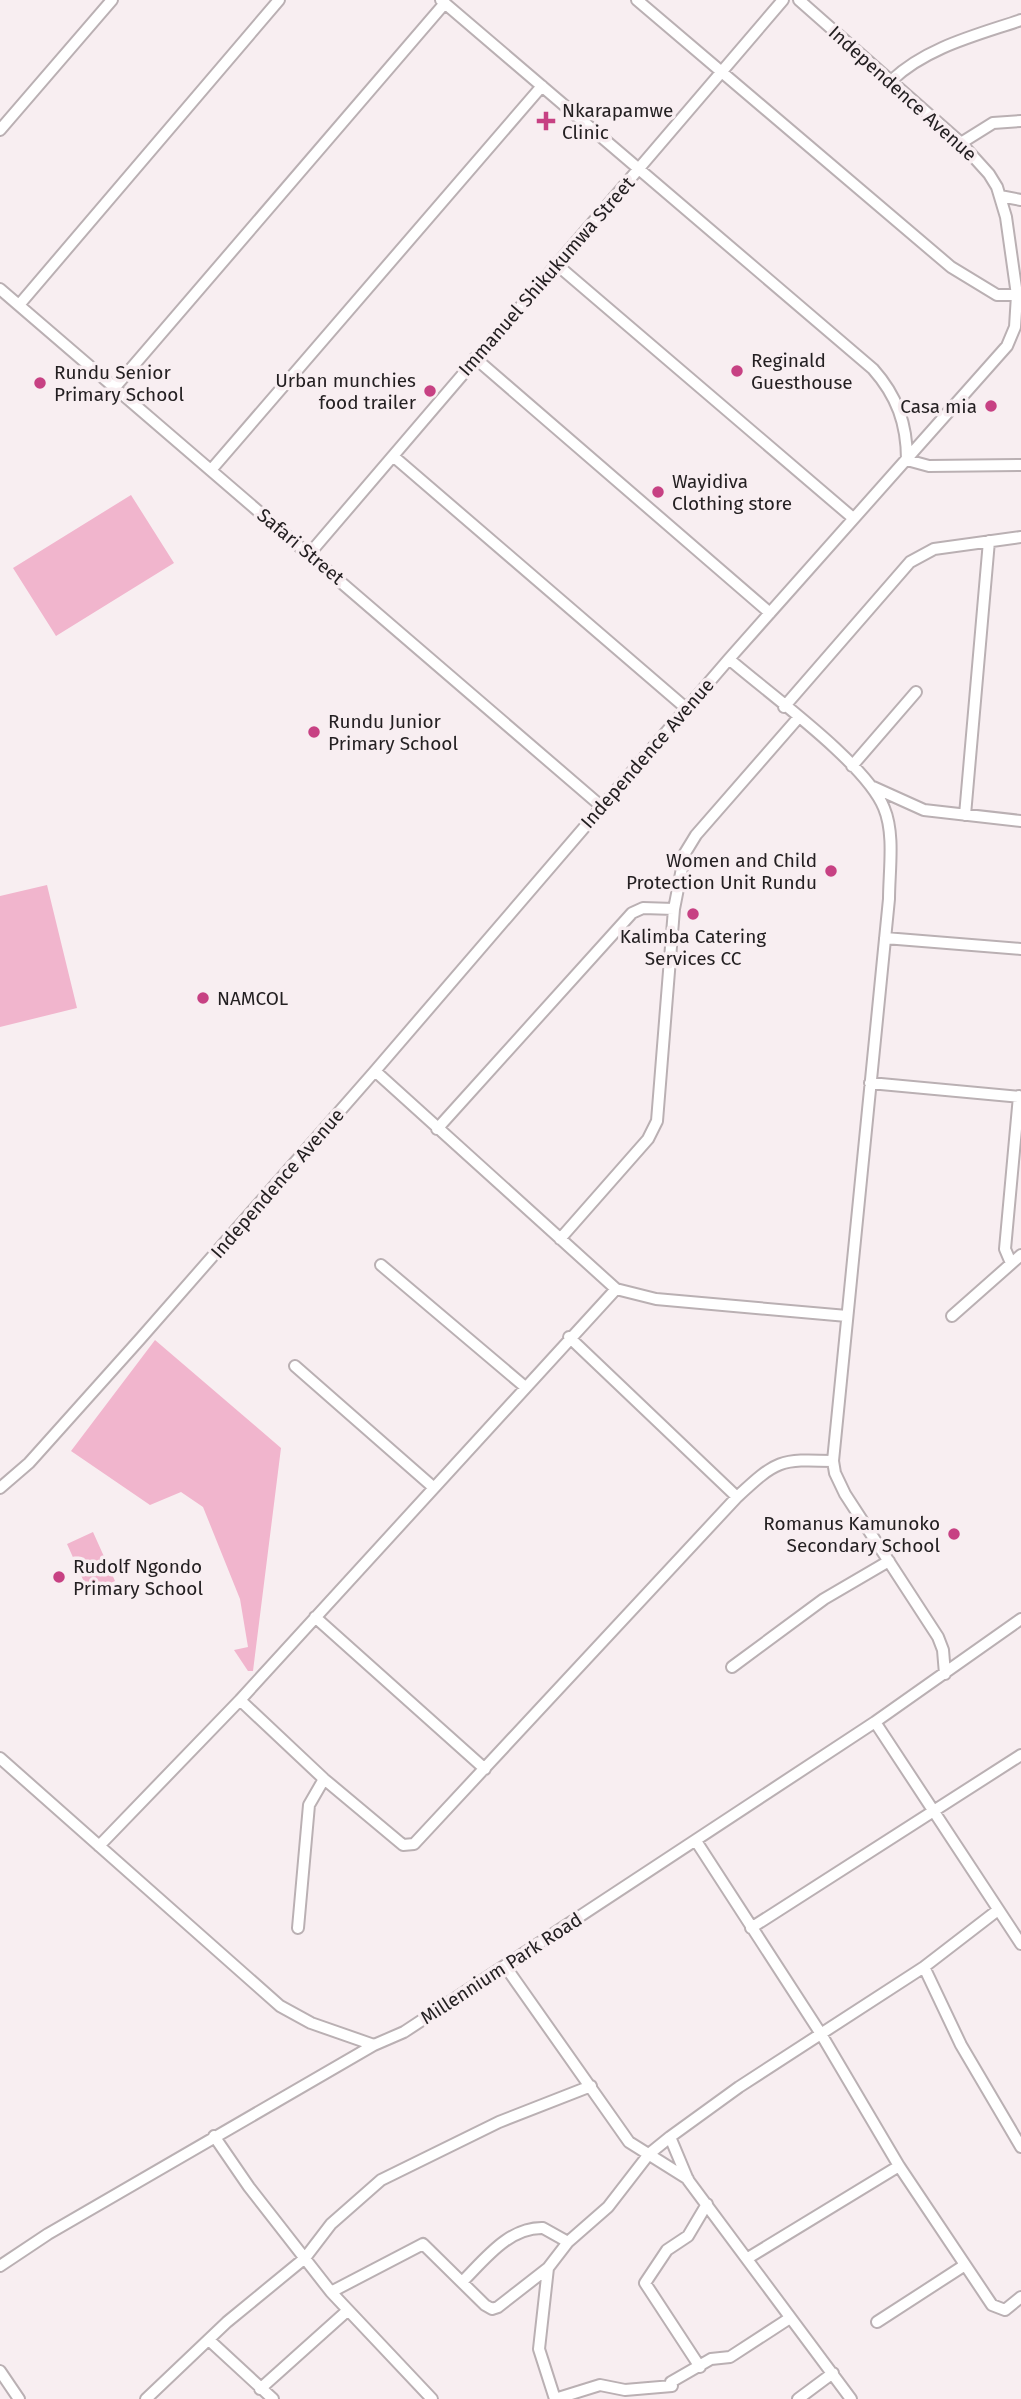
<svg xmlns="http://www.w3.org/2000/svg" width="1021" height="2399" font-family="'Fira Sans',sans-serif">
  <rect width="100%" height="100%" fill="#f8eef1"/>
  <path fill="#f1b5cd" d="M131,495L174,563L56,636L13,568Z
    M47,885L77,1008L0,1027V896Z
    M155,1340L281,1448L253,1671H248L234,1650L248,1647L240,1599L203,1507L181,1492L150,1505L71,1451Z
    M93,1532L115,1581L89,1593L67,1544Z"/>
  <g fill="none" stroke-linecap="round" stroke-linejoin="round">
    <g stroke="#bab0b3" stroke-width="14">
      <path id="minor" d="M441,0L873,369C897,396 907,424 907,460L929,466L1021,465
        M637,0L951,267L997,295H1017
        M892,80C927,47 977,35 1021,20
        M0,130L112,0
        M961,143L993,123L1021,121
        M1000,196L1021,200
        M556,264L853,518
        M0,289L601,806
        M19,305L279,0
        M475,358L770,613
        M116,386L445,3
        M393,456L687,709
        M211,470L542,86
        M310,553L783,0
        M729,659C768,693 866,763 884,808C895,834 889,871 889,899L833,1461L835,1473L845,1494L938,1637L943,1650L945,1674
        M784,707L910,562L934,549L1021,537
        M852,766L916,692
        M873,787L924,810L1021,821
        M965,815L989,541
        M885,938L1021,949
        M375,1071L616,1289L656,1299L847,1316
        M870,1083L1021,1097
        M437,1129L632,913L643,908L674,909
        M560,1239L648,1139L657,1121L674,909L685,853L696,835L799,717
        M1011,1263L1005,1249L1019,1096
        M381,1265L524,1386
        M952,1316L1021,1255
        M569,1337L737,1497
        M295,1366L433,1487
        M0,1488L29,1463L141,1338L375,1071L729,659L1007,346L1015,327L1017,295L1006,217L997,187L989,174L960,142L799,0
        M315,1617L485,1769
        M732,1667L824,1599L889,1561
        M240,1700L324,1779L403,1845L414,1844L737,1497C777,1460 779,1459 833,1461
        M875,1722L1021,1944
        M0,1758L280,2006L311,2023L374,2045L404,2032L875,1722L1021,1619
        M696,1841L821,2034L899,2166L992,2305L1005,2310L1021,2297
        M99,1846L240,1700L616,1289
        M298,1928L309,1805L324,1779
        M751,1928L1021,1755
        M505,1966L629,2142L688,2179
        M924,1967L961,2045L1021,2147
        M214,2136L249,2187L331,2292L432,2399
        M670,2137L688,2180L851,2399
        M748,2258L899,2166
        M0,2266L48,2234L374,2045
        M548,2268L539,2349L555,2399L600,2385L625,2390L672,2386L671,2382L711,2359L730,2357L790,2318
        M463,2281C485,2259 509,2227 543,2228L568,2242
        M331,2292L423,2244L485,2305L492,2309L498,2307L548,2268L568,2242L608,2207L649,2154L670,2137L739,2087L924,1967L998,1910
        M877,2322L965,2265
        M209,2340L273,2399
        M700,2367L645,2283L667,2250L688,2236L707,2204
        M0,2371L19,2399
        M260,2389L347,2311
        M146,2399L227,2322L305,2258L331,2224L381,2180L499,2122L591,2086
        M798,2399L833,2373"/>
    </g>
    <use href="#minor" stroke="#fff" stroke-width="10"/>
  </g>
  <g fill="#c74183" stroke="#f8eef1" stroke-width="2.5">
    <path d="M542.5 110.5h7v7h7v7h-7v7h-7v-7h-7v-7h7z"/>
    <circle cx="737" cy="371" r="7"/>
    <circle cx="40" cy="383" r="7"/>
    <circle cx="430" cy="391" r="7"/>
    <circle cx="991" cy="406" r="7"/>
    <circle cx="658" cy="492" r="7"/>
    <circle cx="314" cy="732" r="7"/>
    <circle cx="831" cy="871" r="7"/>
    <circle cx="693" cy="914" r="7"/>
    <circle cx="203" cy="998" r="7"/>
    <circle cx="954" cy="1534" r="7"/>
    <circle cx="59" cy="1577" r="7"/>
  </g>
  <g text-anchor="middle" stroke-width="7" stroke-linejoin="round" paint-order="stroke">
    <g font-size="19" fill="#242022" stroke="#f8eef1">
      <text transform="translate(903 93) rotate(42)" y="7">Independence Avenue</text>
      <text transform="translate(546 276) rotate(-49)" y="7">Immanuel Shikukumwa Street</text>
      <text transform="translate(301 546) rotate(40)" y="7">Safari Street</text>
      <text transform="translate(647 753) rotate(-49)" y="7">Independence Avenue</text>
      <text transform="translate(277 1183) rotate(-49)" y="7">Independence Avenue</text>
      <text transform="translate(501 1968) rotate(-33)" y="7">Millennium Park Road</text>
    </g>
    <g font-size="19" fill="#242022" stroke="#f8eef1" text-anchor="start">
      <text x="562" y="117">Nkarapamwe<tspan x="562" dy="22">Clinic</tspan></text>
      <text x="751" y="367">Reginald<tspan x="751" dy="22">Guesthouse</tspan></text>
      <text x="54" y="379">Rundu Senior<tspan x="54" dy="22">Primary School</tspan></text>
      <text x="416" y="387" text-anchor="end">Urban munchies<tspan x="416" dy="22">food trailer</tspan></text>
      <text x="977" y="413" text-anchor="end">Casa mia</text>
      <text x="672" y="488">Wayidiva<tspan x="672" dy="22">Clothing store</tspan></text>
      <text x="328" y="728">Rundu Junior<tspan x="328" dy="22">Primary School</tspan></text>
      <text x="817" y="867" text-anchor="end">Women and Child<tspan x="817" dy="22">Protection Unit Rundu</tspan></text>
      <text x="693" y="943" text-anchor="middle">Kalimba Catering<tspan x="693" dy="22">Services CC</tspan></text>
      <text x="217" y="1005">NAMCOL</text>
      <text x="940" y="1530" text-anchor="end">Romanus Kamunoko<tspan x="940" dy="22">Secondary School</tspan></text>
      <text x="73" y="1573">Rudolf Ngondo<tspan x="73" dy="22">Primary School</tspan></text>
    </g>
  </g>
</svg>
